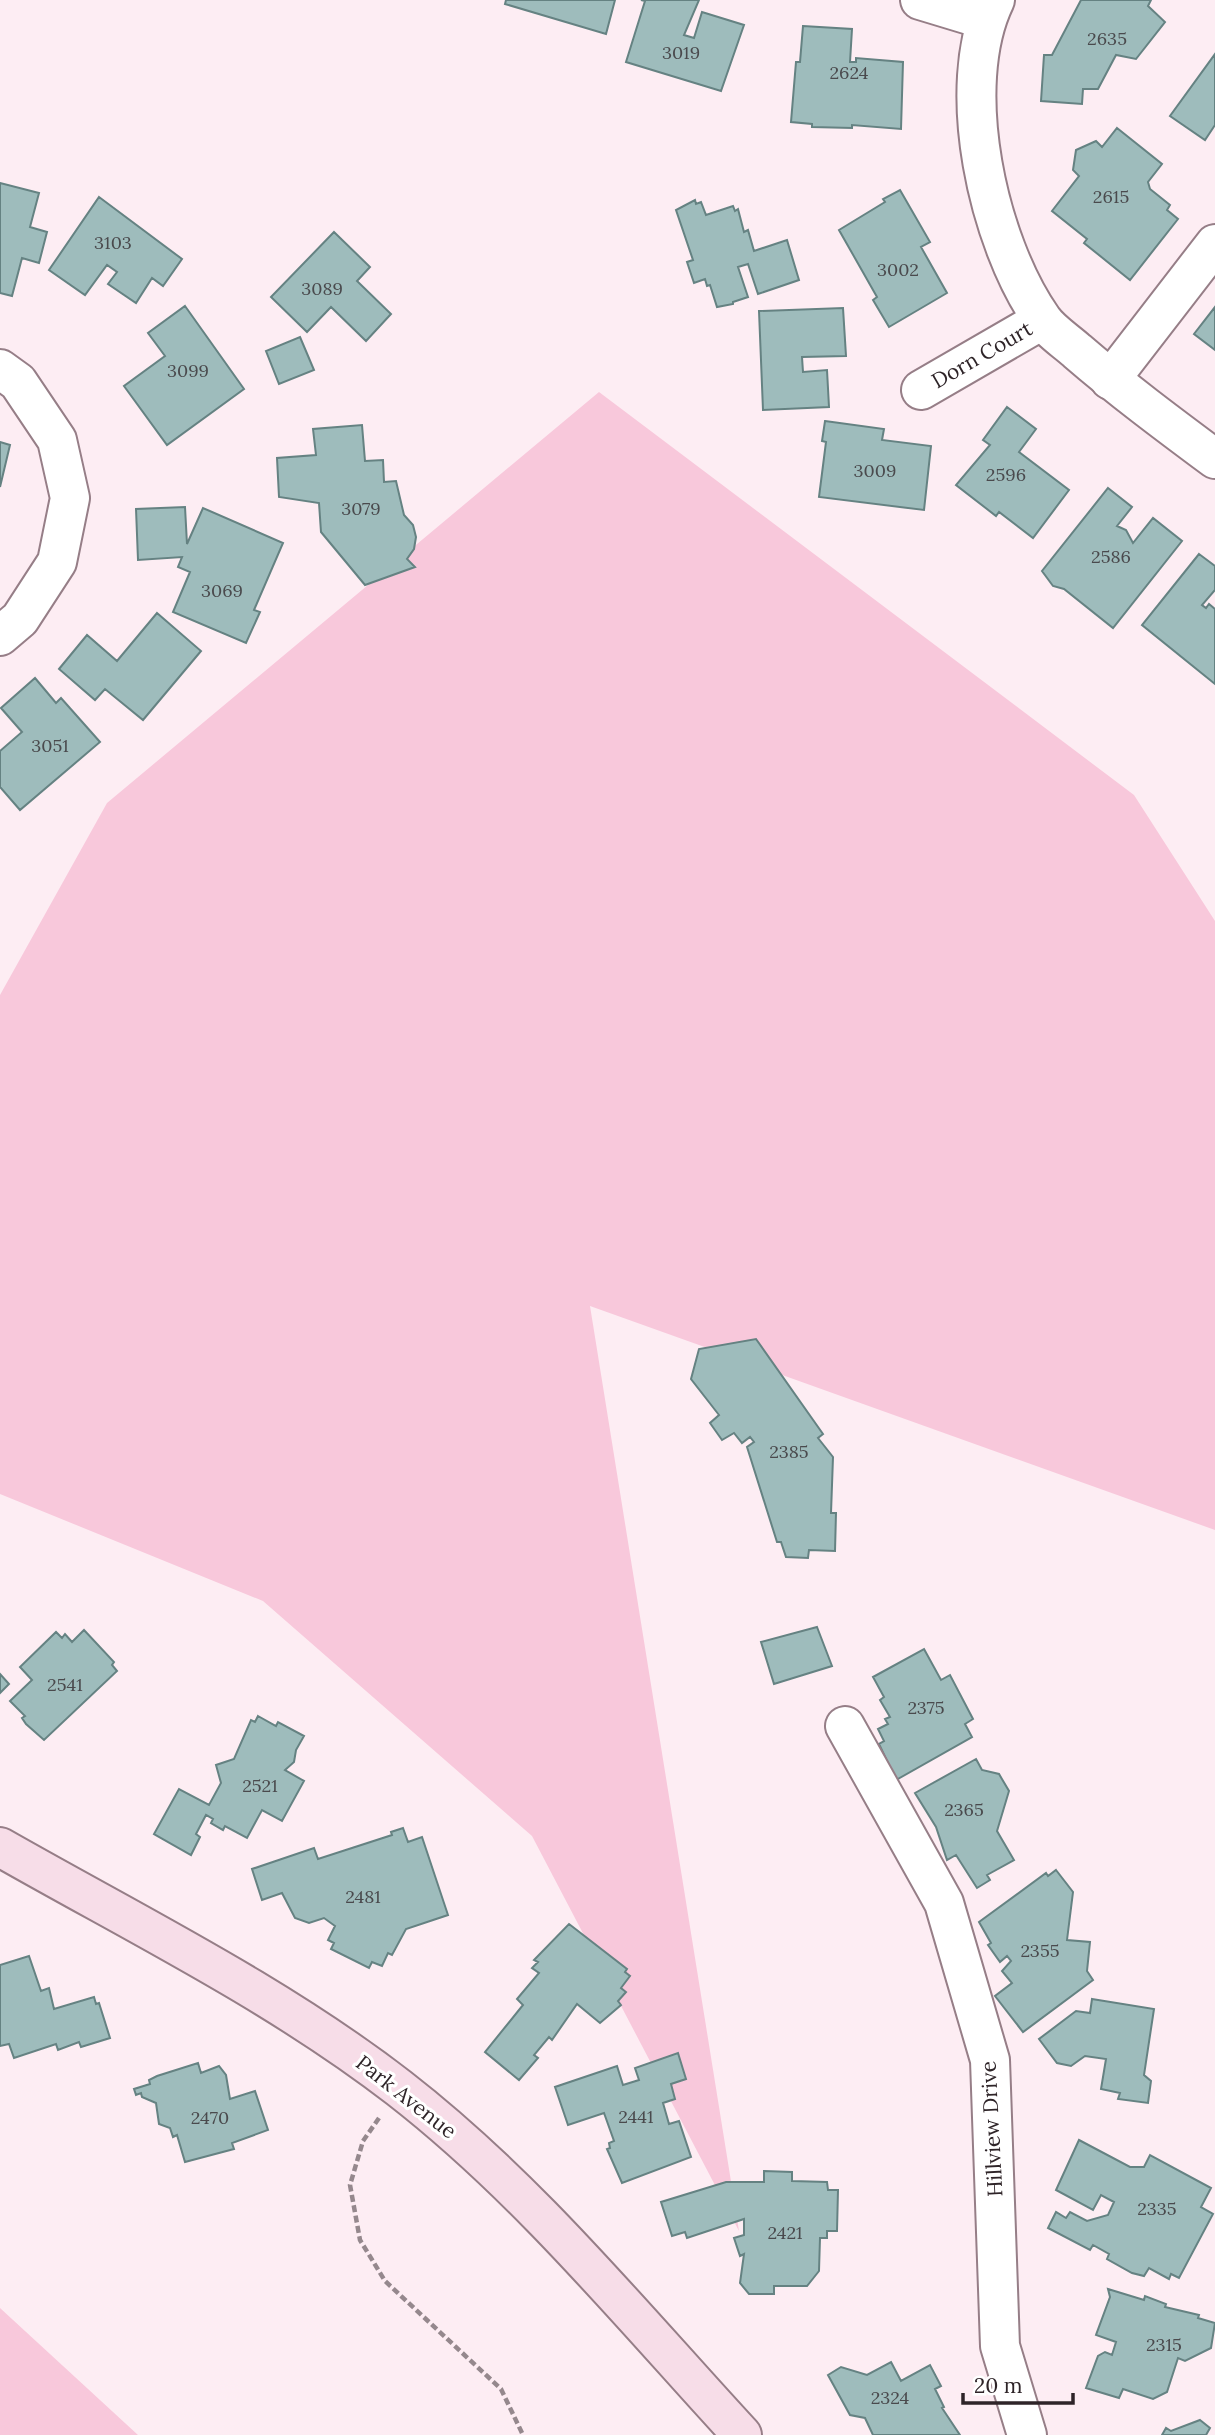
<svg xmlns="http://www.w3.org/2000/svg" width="1215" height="2435" font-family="Lora,serif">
  <rect width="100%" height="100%" fill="#fdedf3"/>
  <path fill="#f8c8db" d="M599,392L1134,795L1215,921V1530L590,1306L739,2231L532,1836L263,1601L0,1494V995L107,803Z
    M0,2308L138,2435H0Z"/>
  <path fill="#9ebcbc" stroke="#658282" stroke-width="2" d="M506,0H615L606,34L505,4Z
    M641,0H699L684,35L694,38L702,12L744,25L721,91L626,62L645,1Z
    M1081,0H1151L1148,6L1165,22L1136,59L1116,55L1098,89H1083L1082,104L1041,101L1044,55H1052Z
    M803,26L852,29L850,62H856V58L903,62L901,129L852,125V128L812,127V124L791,122L796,62H800Z
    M1215,54V125L1205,140L1170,116Z
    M1117,128L1162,164L1148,182L1150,189L1170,205L1167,210L1178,219L1130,280L1084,243L1087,239L1052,211L1079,176L1073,170L1076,150L1096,141L1102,147Z
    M0,183L39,193L30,227L47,232L39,263L22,258L12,296L0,293Z
    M900,190L930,242L921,247L947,293L889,327L873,300L877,297L839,230L885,202L883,199Z
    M99,197L182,259L163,286L152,278L136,303L108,284L117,272L107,265L85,295L49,270Z
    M695,200L696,204L701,202L706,215L733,206L735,211L738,209L744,232L748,230L754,251L787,240L799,280L758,294L748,264L738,267L748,297L733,302V304L717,307L710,285L707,286L705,279L694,283L687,262L693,260L676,210Z
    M334,232L370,267L357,281L391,314L366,341L331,307L307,332L271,297Z
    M185,306L244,389L167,445L124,386L165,356L148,333Z
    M1215,307V350L1194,334Z
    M843,308L846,356L802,357L803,372L827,370L829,407L763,410L759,311Z
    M300,337L314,370L279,384L266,351Z
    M1007,407L1036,429L1019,452L1069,490L1033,538L999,512L996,516L956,485L990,445L983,440Z
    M825,421L884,429L882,440L931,446L924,510L819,497L826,442L822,441Z
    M362,425L365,461L383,460L384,482L396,481L404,515L413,525L416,537L414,549L407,559L415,567L365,585L321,532L319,503L279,497L277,458L316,455L313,429Z
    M0,442L10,445L0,487Z
    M1108,488L1132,507L1117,526L1126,530L1133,543L1153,518L1182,541L1113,628L1064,589L1053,586L1042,571Z
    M185,507L187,544L203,508L283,543L254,610L260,612L246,643L173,612L190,572L178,567L182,557L138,560L136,509Z
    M1199,554L1215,566V590L1202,605L1206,608L1209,604L1215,609V684L1142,625Z
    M157,613L201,651L143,720L105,689L95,700L59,669L87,635L117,661Z
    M35,678L56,703L61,698L100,742L20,810L0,787V751L22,732L1,708Z
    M756,1339L823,1434L818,1438L833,1457L831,1513H836L835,1551L809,1550L808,1558L786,1557L781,1542H777L747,1447L754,1442L750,1437L742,1443L734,1433L722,1440L710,1423L719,1415L691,1379L699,1349Z
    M817,1627L832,1666L774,1684L761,1642Z
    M84,1630L114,1662L112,1665L117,1671L44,1740L26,1724L22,1718L25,1716L10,1701L32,1680L20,1667L56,1632L62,1638L65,1634L72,1642Z
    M924,1649L941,1680L950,1675L973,1719L965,1724L972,1737L896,1780L879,1744L884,1741L878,1729L888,1724L885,1719L890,1717L880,1700L884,1697L873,1677Z
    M0,1674L9,1684L0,1693Z
    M258,1716L276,1726L278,1722L304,1736L296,1750L294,1762L285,1770L304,1781L282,1821L262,1810L247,1838L225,1826L223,1830L211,1823L213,1819L206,1815L196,1834L200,1837L191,1855L154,1834L179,1789L209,1805L221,1783L216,1765L234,1759L251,1720L255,1722Z
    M976,1759L982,1770L999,1774L1009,1791L997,1831L1014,1860L987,1875L990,1880L977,1888L956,1855L947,1860L936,1827L915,1793Z
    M403,1828L408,1842L422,1837L448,1915L406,1929L392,1955L388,1953L382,1966L372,1962L369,1968L331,1949L334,1943L328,1940L335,1926L324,1918L309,1923L295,1918L282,1893L262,1900L252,1869L314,1848L318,1859L392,1835L391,1832Z
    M1056,1870L1073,1892L1067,1940L1090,1942L1087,1971L1093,1980L1023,2032L995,1996L1012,1983L1002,1971L1011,1961L1007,1956L1000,1962L988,1945L991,1943L979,1922L1046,1873L1048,1876Z
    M569,1924L627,1969L625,1972L630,1976L621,1988L626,1992L618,2001L621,2005L600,2023L577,2004L552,2040L549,2037L534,2055L538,2058L519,2080L485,2052L523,2005L517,1999L539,1973L532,1968L538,1962L534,1960Z
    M29,1956L41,1991L49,1988L54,2009L94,1997L96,2004L99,2003L110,2038L81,2047L79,2042L58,2050L56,2044L14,2058L9,2044L0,2046V1965Z
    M1092,1999L1154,2009L1144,2075L1151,2081L1148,2103L1118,2099L1120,2093L1101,2089L1106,2059L1085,2056L1071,2066L1057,2063L1039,2039L1076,2011L1090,2013Z
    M678,2053L686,2079L671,2084L675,2099L663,2103L669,2124L679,2121L691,2157L622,2183L607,2149L610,2148L609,2143L614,2141L604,2113L568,2125L555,2087L617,2066L623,2085L639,2080L635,2068Z
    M198,2063L201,2073L219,2066L226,2075L230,2099L255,2091L268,2130L232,2143L234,2149L185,2162L177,2135L173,2137L170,2128L159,2124L156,2103L142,2097L141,2093L136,2095L134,2089L150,2084L149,2080L157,2076Z
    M1079,2140L1130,2167H1144L1150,2155L1211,2188L1201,2207L1213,2214L1179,2278L1171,2274L1169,2279L1149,2268L1144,2276L1132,2273L1107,2259L1109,2254L1093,2245L1090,2250L1048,2228L1056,2212L1066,2218L1070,2212L1087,2221L1108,2215L1114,2202L1101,2195L1093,2210L1056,2190Z
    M764,2171L792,2172V2181L827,2182L828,2190H838L837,2231H827V2238H820L819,2271L807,2286H774V2294H749L740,2283L744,2254L740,2256L734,2238L744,2235V2219L687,2238L685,2232L672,2236L661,2202L726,2182H764Z
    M1108,2289L1144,2300L1145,2296L1166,2304L1165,2307L1199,2315L1198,2318L1215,2323L1211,2348L1185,2361L1178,2358L1167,2392L1153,2399L1123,2389L1119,2398L1086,2388L1098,2356L1105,2352L1112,2355L1116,2342L1096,2335L1110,2297Z
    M891,2362L901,2381L930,2365L941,2386L935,2389L944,2407L942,2408L960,2435H873L865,2418L850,2415L828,2375L841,2367L867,2375Z
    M1200,2420L1210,2428L1206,2435H1162L1166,2428L1171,2431Z"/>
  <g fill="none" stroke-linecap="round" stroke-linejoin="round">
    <g stroke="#967e87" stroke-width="42">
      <path id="minor" d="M920,0L986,20
        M0,369L18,382L57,440L70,498L57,562L20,619L0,636
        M1110,380L1215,244
        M921,390L1042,320
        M845,1726L944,1903L990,2060L1000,2346L1027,2435"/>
    </g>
    <g stroke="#967e87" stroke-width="42">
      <path id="tertiary" d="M995,0C953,87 988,242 1042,319C1050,331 1066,341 1077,351C1121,389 1168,424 1215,459"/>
    </g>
    <g stroke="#967e87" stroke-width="42">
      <path id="secondary" d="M0,1847C135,1924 276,1993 399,2088C528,2188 632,2316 742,2435"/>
    </g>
    <path stroke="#95888d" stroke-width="4.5" stroke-dasharray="7 3.5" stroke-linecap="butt" d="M379,2118L363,2141L350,2185L360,2240L385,2281L501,2389L523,2435"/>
    <use href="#minor" stroke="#fff" stroke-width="38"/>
    <use href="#tertiary" stroke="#fff" stroke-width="38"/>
    <use href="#secondary" stroke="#f7dde8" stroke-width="38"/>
  </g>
  <g text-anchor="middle" stroke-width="6" stroke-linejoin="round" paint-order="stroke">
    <g font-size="18" fill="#4a4a4d">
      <text x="1107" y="45">2635</text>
      <text x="681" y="59">3019</text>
      <text x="849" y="79">2624</text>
      <text x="1111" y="203">2615</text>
      <text x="113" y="249">3103</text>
      <text x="898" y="276">3002</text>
      <text x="322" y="295">3089</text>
      <text x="188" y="377">3099</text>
      <text x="875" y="477">3009</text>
      <text x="1006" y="481">2596</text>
      <text x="361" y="515">3079</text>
      <text x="1111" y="563">2586</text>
      <text x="222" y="597">3069</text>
      <text x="50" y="752">3051</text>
      <text x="789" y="1458">2385</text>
      <text x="65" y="1691">2541</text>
      <text x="926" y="1714">2375</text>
      <text x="260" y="1792">2521</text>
      <text x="964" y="1816">2365</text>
      <text x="363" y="1903">2481</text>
      <text x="1040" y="1957">2355</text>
      <text x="636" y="2123">2441</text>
      <text x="210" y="2124">2470</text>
      <text x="1157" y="2215">2335</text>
      <text x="785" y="2239">2421</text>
      <text x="1164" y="2351">2315</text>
      <text x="890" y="2404">2324</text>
    </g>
    <g font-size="21" fill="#2e2428" stroke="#fff">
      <text transform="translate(982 355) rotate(-30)" y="7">Dorn Court</text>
      <text transform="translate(406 2097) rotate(38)" y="7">Park Avenue</text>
      <text transform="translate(992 2129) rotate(-93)" y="7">Hillview Drive</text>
    </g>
  </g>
  <path d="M963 2393v10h110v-10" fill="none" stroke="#2e2428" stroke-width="3.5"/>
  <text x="974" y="2393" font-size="21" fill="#2e2428" stroke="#ffffff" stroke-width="5" paint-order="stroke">20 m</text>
</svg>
